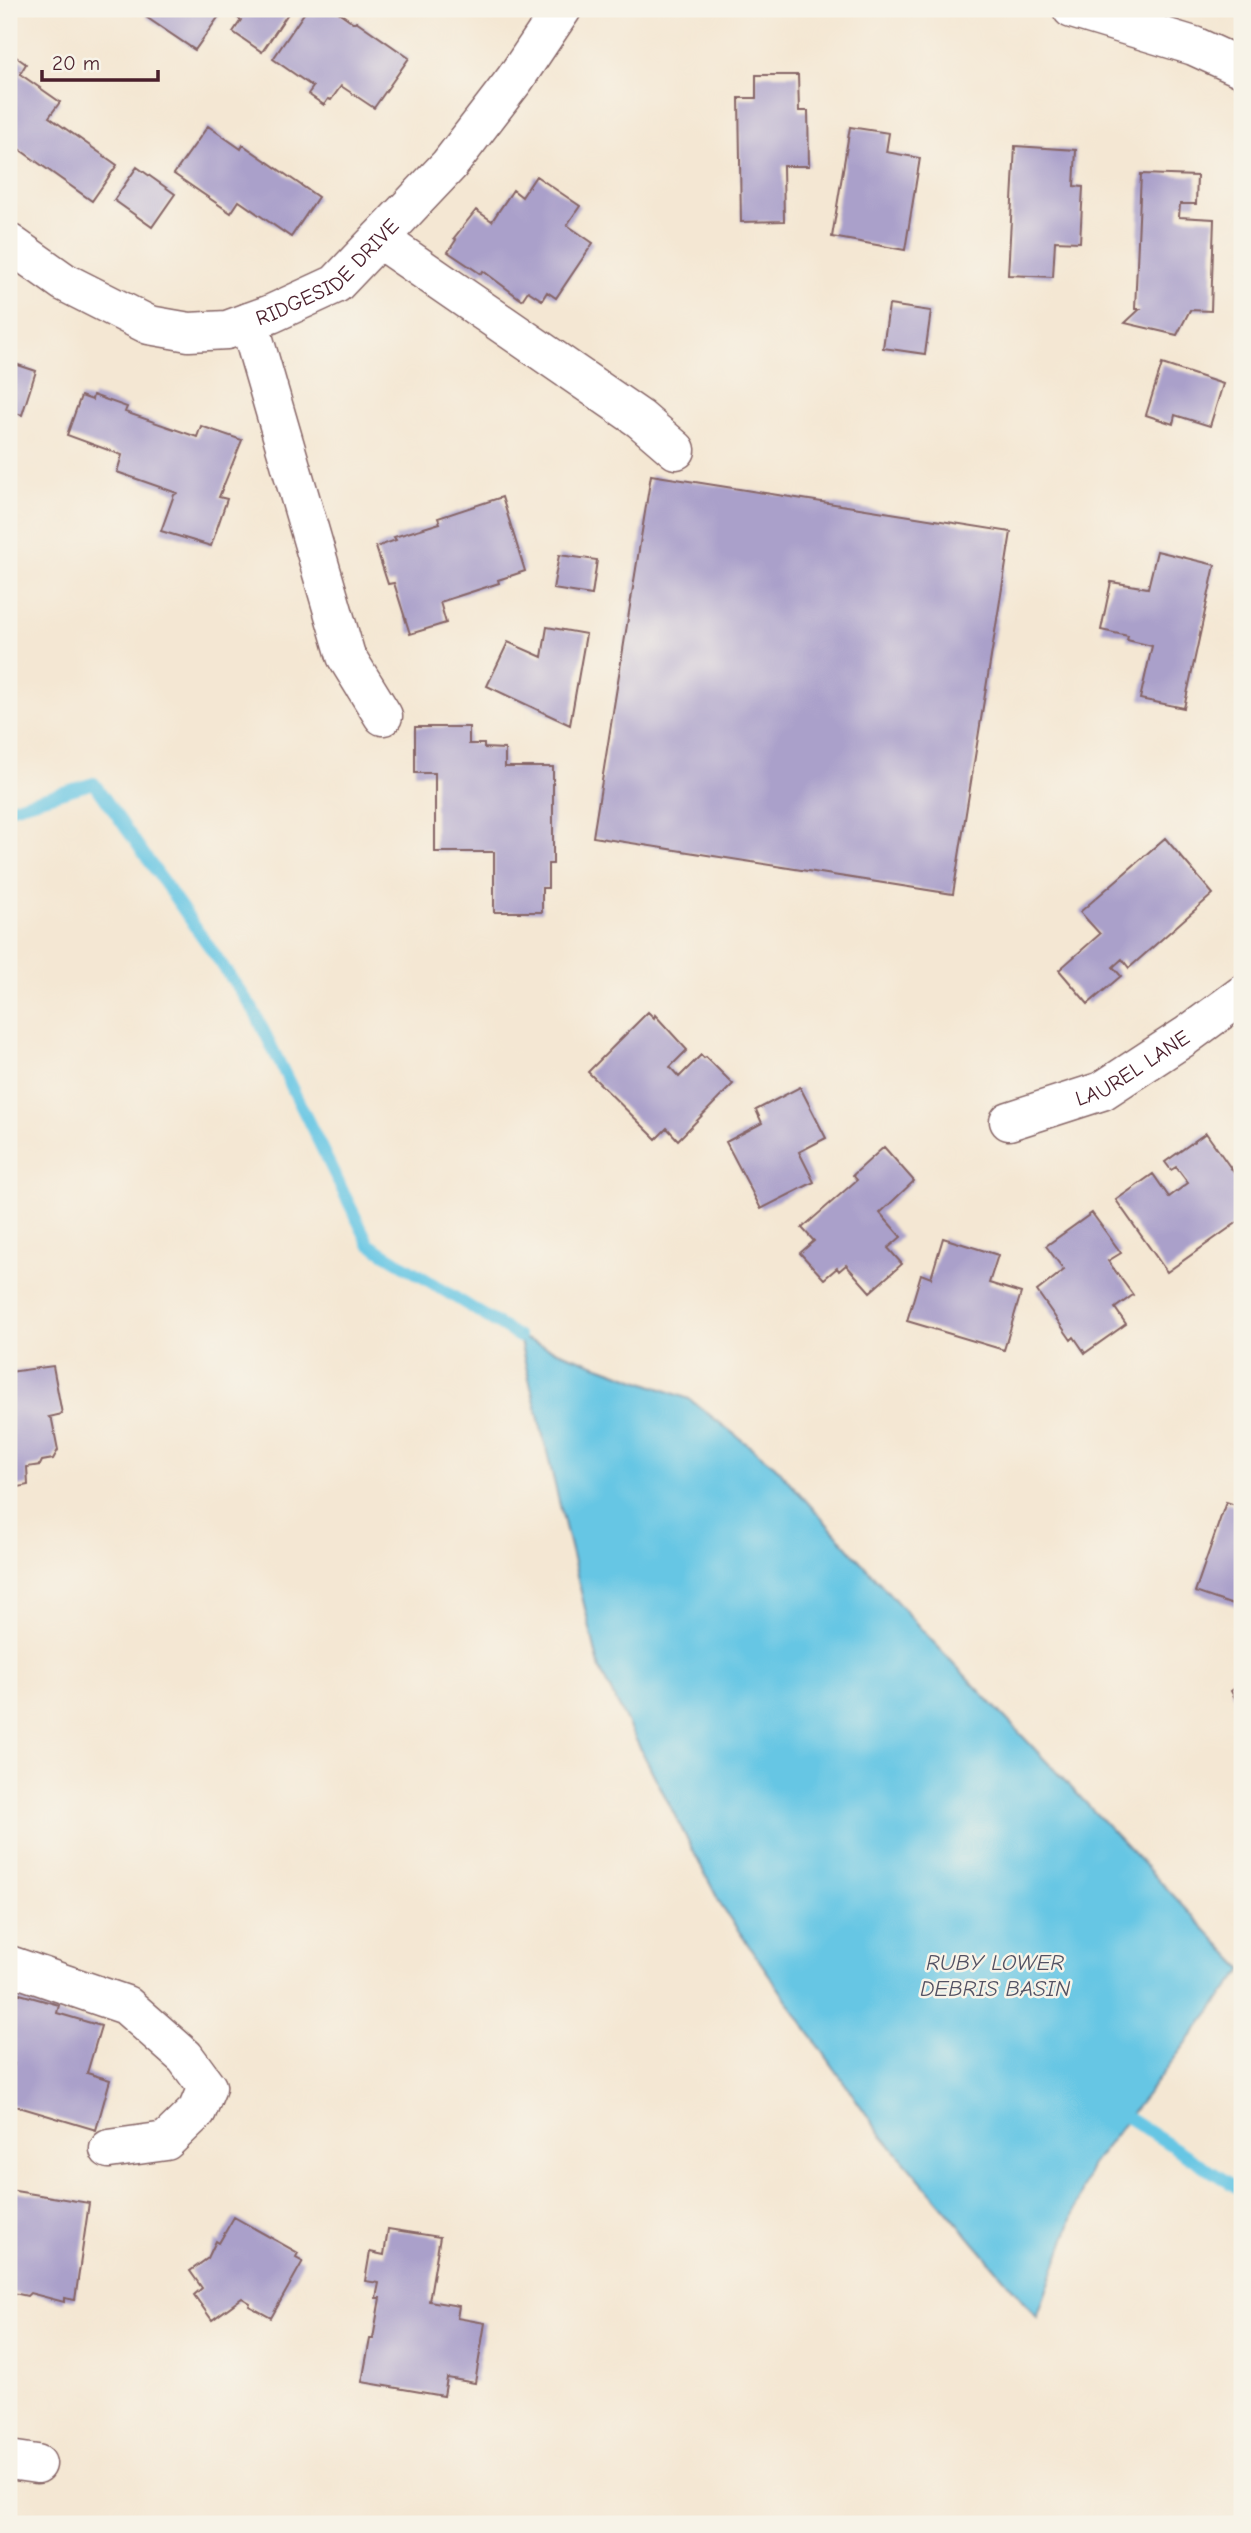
<svg xmlns="http://www.w3.org/2000/svg" width="1251" height="2533" font-family="'Comic Neue',sans-serif">
  <rect width="100%" height="100%" fill="#f7f3e8"/>
  <filter id="ink" filterUnits="userSpaceOnUse"><feTurbulence type="fractalNoise" baseFrequency=".0143" numOctaves="2"/><feDisplacementMap in="SourceGraphic" scale="14" xChannelSelector="R" yChannelSelector="G"/><feConvolveMatrix kernelMatrix="1 2 1 2 8 2 1 2 1" color-interpolation-filters="sRGB"/></filter>
  <filter id="wash" filterUnits="userSpaceOnUse"><feTurbulence type="fractalNoise" baseFrequency=".00686" numOctaves="4" result="noise"/><feDisplacementMap in="SourceGraphic" scale="28" xChannelSelector="R" yChannelSelector="G"/><feGaussianBlur stdDeviation="1.57" result="paint"/><feColorMatrix in="noise" values="0 0 0 0 0 0 0 0 0 0 0 0 0 0 0 0 0 1.4 0 .05"/><feComposite in="paint" operator="in"/></filter>
  <g filter="url(#wash)">
    <rect width="100%" height="100%" fill="#f4e7d3"/>
    <path fill="#66c6e4" stroke="#587288" stroke-width="2" d="M519,1337L689,1399L775,1466L922,1630L1242,1968V1971L1091,2166L1037,2317L876,2128L722,1907L600,1670Z"/>
    <g fill="none" stroke-linecap="round" stroke-linejoin="round">
      <path stroke="#66c6e4" stroke-width="12" d="M9,808L94,783L253,1009L369,1244L519,1337
        M1128,2118L1242,2191"/>
    </g>
    <g id="blocks">
      <path fill="#aaa0ca" d="M152,9H224L195,50L146,17Z
        M225,9H291L262,52L233,32L241,20Z
        M307,9H334L354,23L356,21L409,58L374,108L341,86L331,100L328,99L324,105L308,94L313,87L273,59Z
        M9,52L26,64L20,74L60,102L49,117L117,165L92,201L9,142Z
        M756,75H798L799,111H808L809,166H783L784,221L741,222L739,98H756Z
        M208,126L241,149L243,145L318,197L291,237L239,201L231,213L174,174Z
        M850,127L889,133L886,152L920,158L905,250L832,237Z
        M1015,146L1076,150L1074,186L1083,187L1080,242L1055,241L1053,277L1008,275Z
        M137,167L175,194L152,227L114,200Z
        M1141,174L1197,176L1196,204H1180L1179,217L1214,219L1211,311L1190,310L1177,335L1125,323L1140,309H1135Z
        M536,176L580,206L567,225L593,243L556,298L547,292L542,300L528,291L522,300L483,271L481,274L448,252L456,240L454,238L476,210L492,221L513,190L522,197Z
        M889,305L931,311L925,354L883,348Z
        M9,362L36,371L22,415L9,411Z
        M1162,364L1223,384L1210,426L1175,415L1173,424L1146,415Z
        M93,395L127,407L125,412L197,437L201,426L242,440L219,497L227,499L211,546L161,531L174,495L177,493L117,472L122,455L67,435L81,396L92,400Z
        M651,475L1011,532L953,894L593,837Z
        M502,497L525,571L498,580L499,583L440,602L446,623L410,634L394,583L388,584L376,547L396,540L394,537L440,523L438,518Z
        M1157,551L1215,565L1184,708L1140,699L1152,646L1127,640L1128,636L1101,630L1111,582L1148,588Z
        M559,555L597,560L592,595L553,589Z
        M547,627L586,634L570,725L487,686L508,642L542,657Z
        M415,727H469V744H484V748L505,749V767H553V864H548V888H542V912H494V852H435V773H415Z
        M1165,838L1213,894L1129,968L1122,959L1113,967L1121,976L1088,1004L1059,970L1100,934L1080,912Z
        M648,1012L654,1018L655,1015L687,1050L670,1067L679,1077L701,1055L704,1058L706,1057L733,1084L678,1140L667,1128L656,1139L588,1072Z
        M800,1087L826,1138L799,1152L814,1182L761,1209L726,1142L762,1123L756,1110Z
        M1206,1133L1242,1184V1219L1167,1272L1116,1200L1153,1174L1169,1197L1188,1183L1176,1167L1171,1170L1165,1162Z
        M884,1147L914,1181L880,1213L901,1237L888,1248L902,1264L870,1292L846,1265L839,1271L837,1268L824,1279L800,1253L814,1241L802,1228L857,1180L853,1175Z
        M1092,1213L1121,1253L1108,1261L1133,1295L1115,1308L1126,1324L1085,1353L1074,1337L1071,1340L1037,1291L1064,1270L1046,1246Z
        M943,1238L998,1255L989,1283L1021,1293L1004,1350L907,1321L921,1274L931,1278Z
        M53,1366L62,1414L49,1417L52,1420L58,1450L53,1459L42,1461L40,1465L27,1467L28,1485L9,1489V1372Z
        M1226,1502L1242,1507V1608L1195,1592Z
        M1242,1683V1710L1231,1691Z
        M9,1991L59,2005L57,2013L101,2026L87,2073L110,2080L96,2130L9,2104V2082L14,2064L9,2063Z
        M9,2190L89,2203L75,2300L64,2298V2302L30,2293L27,2296L14,2293L9,2297Z
        M234,2217L298,2253L296,2257L303,2261L271,2318L249,2306L250,2303L242,2298L212,2320L194,2295L202,2288L190,2271L208,2258L216,2241L219,2243Z
        M388,2229L440,2237L429,2301L459,2306L457,2318L485,2323L475,2383L447,2378L444,2396L362,2382L370,2339H373L380,2298H376L379,2283L365,2281L370,2252L384,2255Z"/>
    </g>
  </g>
  <g filter="url(#ink)">
    <use href="#blocks" fill-opacity="0" stroke="#866566" stroke-width="2"/>
    <g fill="none" stroke-linecap="round" stroke-linejoin="round">
      <g stroke="#866566" stroke-width="41">
        <g id="minor">
          <path d="M1072,9L1194,46L1242,68"/>
          <path d="M379,239L640,419L676,450"/>
          <path id="s1" d="M9,243L64,282L149,325L189,332L227,330L271,314L336,284L449,165L515,79L562,9"/>
          <path d="M249,322L346,656L383,716"/>
          <path id="s2" d="M1009,1121L1102,1091L1186,1036L1242,995"/>
          <path d="M9,1965L126,2005L185,2057L207,2087L197,2111L166,2141L109,2149"/>
          <path d="M9,2460L37,2464"/>
        </g>
      </g>
      <use href="#minor" stroke="#fff" stroke-width="38"/>
    </g>
  </g>
  <g text-anchor="middle" stroke-width="5" stroke-linejoin="round" paint-order="stroke">
    <g font-size="21" fill="#4a1f2b" stroke="#f7f3e8">
      <text dy="7" stroke="none"><textPath href="#s1" startOffset="359">RIDGESIDE DRIVE</textPath></text>
      <text dy="7" stroke="none"><textPath href="#s2" startOffset="135">LAUREL LANE</textPath></text>
    </g>
    <g font-size="23" font-style="italic" fill="#525162" stroke="#f7f3e8">
      <text x="995" y="1970">RUBY LOWER<tspan x="995" dy="26">DEBRIS BASIN</tspan></text>
    </g>
  </g>
  <rect width="1251" height="2533" fill="none" stroke="#f7f3e8" stroke-width="35"/>
  <path d="M42 70v10h116v-10" fill="none" stroke="#4a1f2b" stroke-width="3.5"/>
  <text x="52" y="70" font-size="21" fill="#4a1f2b" stroke="#f7f3e8" stroke-width="5" paint-order="stroke">20 m</text>
</svg>
